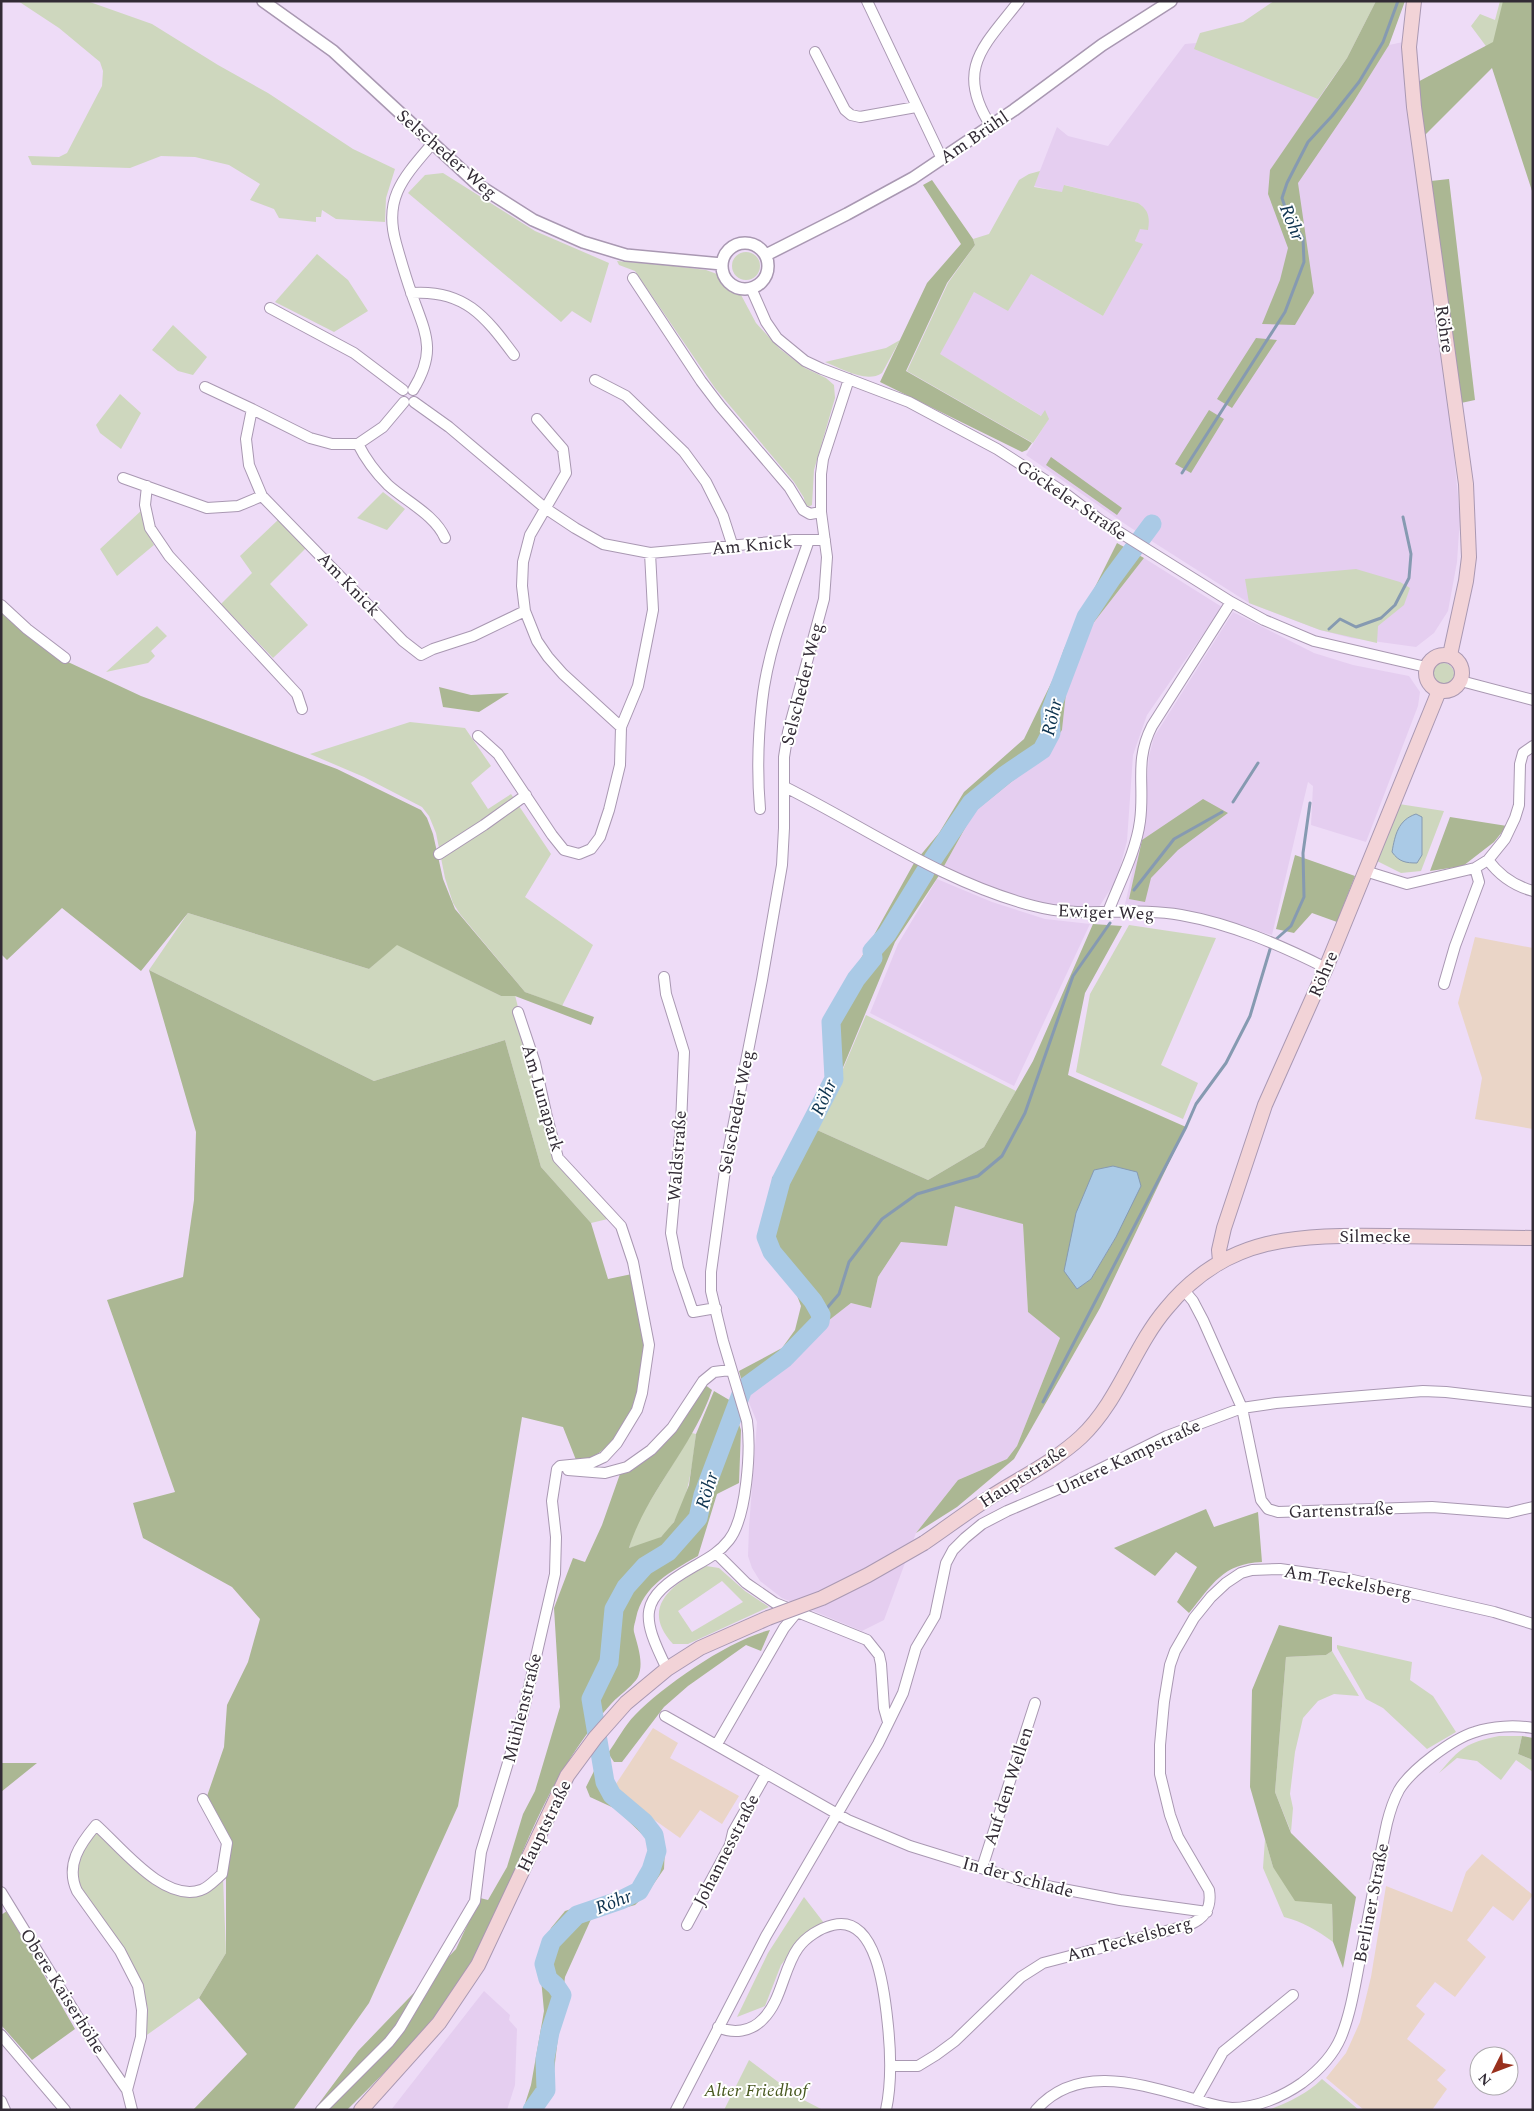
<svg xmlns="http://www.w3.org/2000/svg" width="1534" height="2111" font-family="Spectral,serif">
  <rect width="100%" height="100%" fill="#eedcf7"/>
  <path fill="#e5cef0" d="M1403,42L1451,424L1460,517L1457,562L1448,611L1434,633L1416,647L1351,638L1320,630L1249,603L1128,526L1026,455L1048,420L939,354L974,292L1031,274L1103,316L1142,244L1135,241L1140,228L1142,206L1138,203L1065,185L1063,193L1034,186L1057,127L1068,136L1108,146L1185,44L1196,43L1356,98L1389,45Z
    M1144,558L1222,607L1147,715L1133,755L1127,841L1117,879L1097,910L1046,907L992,888L943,868L974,812L1046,754L1062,730L1069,665L1091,626Z
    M1233,612L1314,653L1353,665L1409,676L1420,692L1418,706L1366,842L1311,825L1313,786L1308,782L1272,935L1189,911L1125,904L1144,823L1149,756L1154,737Z
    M937,879L992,902L1045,919L1090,924L1014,1086L870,1013L898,944Z
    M955,1206L1023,1224L1028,1312L1060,1338L1017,1446L1007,1459L958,1480L916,1533L884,1620L862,1631L782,1598L760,1581L752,1568L748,1556L749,1527L757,1422L745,1393L819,1328L851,1303L871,1308L878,1277L901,1242Z
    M484,1991L510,2015L509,2020L517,2029L515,2085L507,2110H391Z"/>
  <path fill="#ead5c7" d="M1475,937L1533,948V1129L1475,1119L1482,1078L1458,1003Z
    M653,1728L678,1743L670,1758L739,1796L722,1824L700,1810L680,1838L612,1790Z
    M1482,1854L1533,1895L1513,1921L1493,1906L1467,1940L1486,1957L1455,1997L1435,1982L1416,2006L1425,2014L1407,2039L1446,2070L1437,2080L1447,2089L1432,2110H1364L1326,2078L1346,2053L1360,2022L1371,1977L1386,1886L1452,1912L1466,1872Z"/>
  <path fill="#ced7be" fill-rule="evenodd" d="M18,1H87L152,24L218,65L268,93L353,149L395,169L386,198L385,222L336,219L322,210L321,217H316V222L279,218L274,209L250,200L260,184L229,165L195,157L161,156L130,168L32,165L28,156L59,157L67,153L102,86L103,71L100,62L59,28Z
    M1274,1H1376L1347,58L1318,99L1194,49L1200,33L1243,22Z
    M1500,1H1533L1523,96L1471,26L1480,14L1495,20Z
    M1040,171L1034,187L1062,192L1064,185L1138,203C1149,210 1150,218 1148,230L1140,229L1135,241L1143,244L1103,316L1031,274L1008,311L974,292L940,354L1041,416L1045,410L1049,419L1033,443L907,371L948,283L975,245L973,239L989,234L1019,180L1029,174Z
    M443,173L535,231L609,263L591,323L572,311L561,322L408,193L425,175Z
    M732 266a14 14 0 1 1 28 0a14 14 0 1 1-28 0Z
    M317,254L348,280L368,311L334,332L275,302Z
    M617,261L673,266L706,270L717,274L729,287L740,293L756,323L780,349L805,368L826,378L834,385L835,398L814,470L812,505L808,507L805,504L804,498L794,482L715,388L635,271L619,265Z
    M173,325L207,357L193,375L178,371L152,350Z
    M900,340L882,373C866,384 841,368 825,362L886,348Z
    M120,394L141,413L121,449L100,433L96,425Z
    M383,492L405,509L387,530L357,518Z
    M143,509L146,530L154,545L117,576L100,549Z
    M279,519L306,548L270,584L308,625L273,658L221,604L252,573L240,556Z
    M1356,569L1400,582L1410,588L1404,605L1378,626L1377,643L1320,630L1249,603L1245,579Z
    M157,626L167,636L151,651L155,656L148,663L106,672Z
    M1432 674a11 11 0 1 1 22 0a11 11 0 1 1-22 0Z
    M410,722L465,728L491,766L471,783L488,809L511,794L551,854L525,897L593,945L562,1006L525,992L460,914L453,903L445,878L436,833L429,816L422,807L364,777L310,754Z
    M1399,804L1444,811L1421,871L1401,873L1377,861Z
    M188,913L369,969L397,944L501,996L515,995L555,1157L612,1218L591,1223L541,1167L505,1040L374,1081L149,970Z
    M1129,925L1216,938L1161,1065L1198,1083L1183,1119L1076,1072L1090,994Z
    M866,1015L1016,1091L984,1147L928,1180L817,1130Z
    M692,1433L696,1434C692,1466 688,1514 662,1536C654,1543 638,1545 629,1548L636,1524Z
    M706,1566L719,1568L745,1591L769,1607L688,1644H673C639,1607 673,1584 706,1566ZM722,1581L743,1602L692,1632L678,1611Z
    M1337,1645L1412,1662L1410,1680L1433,1696L1456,1732L1427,1749L1383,1708L1366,1699L1337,1648Z
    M1332,1651L1359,1696L1334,1694L1318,1701L1303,1718L1295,1752L1290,1794L1293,1808L1291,1832L1275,1792L1286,1657L1326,1655Z
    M1499,1736H1522L1518,1754L1533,1760V1772L1516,1760L1501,1780L1477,1761L1457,1758L1439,1773C1461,1747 1466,1743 1499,1736Z
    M95,1829L167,1890C191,1901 202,1888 223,1877L226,1953L199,1998L144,2037L148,2009L142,1987L77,1882L78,1856Z
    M1265,1839L1273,1867L1332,1904L1333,1942C1317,1930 1303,1922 1284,1917L1263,1868Z
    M804,1897L824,1923L804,1935L781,1965L765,2006L737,2017L768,1953Z
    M749,2060L798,2097L823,2110H724Z
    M1322,2079L1359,2110H1268C1288,2103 1308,2093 1322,2079Z"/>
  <path fill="#abb793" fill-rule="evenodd" d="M1376,1H1405L1389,45L1354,101L1298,183L1314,293L1295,325L1262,324L1280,280L1288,248L1268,194L1270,170L1347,58Z
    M1503,1H1533V194L1492,68L1424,136L1412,85L1493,42Z
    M1449,179L1475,400L1461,403L1431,181Z
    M932,180L973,239L975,245L947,283L906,371L1032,443L1027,450L1022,452L880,382L927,283L961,244L923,185Z
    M1256,338L1277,340L1232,408L1217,399Z
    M1209,410L1224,419L1191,473L1175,464Z
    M1051,457L1122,508L1117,515L1046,465Z
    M1117,543L1144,558L1091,626L1069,665L1062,730L1046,754L974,812L938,877L895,942L817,1130L928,1180L984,1147L1033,1061L1093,924L1122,926L1085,993L1068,1075L1186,1127L1100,1308L1014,1459L957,1507L916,1533L958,1480L1007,1459L1017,1446L1060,1338L1028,1312L1023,1224L955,1206L947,1246L901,1242L878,1277L871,1308L851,1303L819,1328L745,1393L739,1371L782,1348L795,1330L801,1306L791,1280L770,1241L772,1177L780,1175L828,1078L825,1023L914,863L939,833L964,792L1024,739L1055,675L1064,649ZM1116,1237L1091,1279L1076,1289Z
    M1,608L68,662L141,696L337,769L421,810L427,818L433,834L443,879L455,909L525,992L594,1017L591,1025L515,996H501L397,945L369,969L188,913L141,971L62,908L7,960L1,954Z
    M439,687L471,695L509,693L479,712L443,707Z
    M1203,799L1228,813L1178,850L1151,878L1145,902L1129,899L1142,840Z
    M1450,817L1507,826L1494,842L1463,866L1430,871Z
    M1295,855L1355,876L1337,922L1312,913L1294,933L1276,929Z
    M149,970L374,1081L505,1040L541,1167L591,1223L608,1279L632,1274L645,1341L634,1410L612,1443L592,1458L576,1460L563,1427L522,1417L458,1806L369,2003L293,2110H193L247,2054L199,1998L226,1953V1875L230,1845L205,1802L224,1747L227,1705L248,1662L260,1619L232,1587L143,1538L133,1503L175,1492L107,1300L183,1277L194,1200L196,1132Z
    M704,1384L712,1390C693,1447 647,1491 629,1548L661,1537L674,1522L689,1485L696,1434L714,1391L731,1401L741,1430L739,1483L717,1494L698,1556C672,1571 643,1585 636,1618C635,1623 633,1627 634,1632C638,1647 644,1663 638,1677C634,1685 617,1697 611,1704C592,1725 575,1750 560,1775C522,1840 502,1915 461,1979C430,2029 388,2069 347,2110H314L358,2051L456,1949L480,1898L488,1900L507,1867L523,1814L535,1791L560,1707L554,1608L573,1558L585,1562L602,1525L620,1474L654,1451Z
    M1206,1509L1214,1527L1258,1512L1262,1562C1222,1564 1213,1584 1189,1613L1177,1602L1197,1567L1176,1552L1155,1576L1114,1548Z
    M1279,1625L1332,1637V1651L1326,1655L1286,1657L1275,1792L1291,1833L1356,1897L1343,1968L1333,1942L1332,1904L1295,1901L1273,1867L1250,1787L1252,1690Z
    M770,1630L761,1651L746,1645L688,1686L664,1707L622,1762H614L608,1753C617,1741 624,1726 635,1715C664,1685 729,1640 770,1630Z
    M1522,1736L1533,1738V1760L1518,1754Z
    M1,1763H37L1,1792Z
    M599,1767L603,1785L610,1798L657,1828L665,1848L664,1869L648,1892L635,1905L592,1917L565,1977L553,2080L541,2110H523L531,2085L544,2011L539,1957L551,1928L565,1911L626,1891L642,1878L651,1859L647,1839L616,1809L590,1797L586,1787L594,1771Z
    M7,1911L75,2029L32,2060L1,2025V1915Z"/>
  <path fill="#aacae6" stroke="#869ab1" d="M1416,814L1422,817V855L1417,863C1406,863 1399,862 1392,852C1395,835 1398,820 1416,814Z
    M1113,1166L1137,1172L1141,1186L1116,1237L1091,1279L1077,1289L1064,1271L1076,1213L1094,1170Z"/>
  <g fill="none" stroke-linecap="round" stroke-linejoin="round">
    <path stroke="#869ab1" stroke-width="3" d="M1182,473L1285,312L1304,262L1303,238L1287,213L1282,198L1287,183L1308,142L1332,116L1359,82L1383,42L1398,1
      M1329,629L1340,619L1356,627L1381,618L1395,605L1409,578L1411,554L1403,517
      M1233,802L1258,763
      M1134,890L1174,839L1222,812
      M1274,941L1291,926L1304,897L1303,853L1310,803
      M821,1315L839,1294L849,1262L882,1219L917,1194L978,1176L1002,1156L1025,1113L1073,976L1110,923
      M1043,1402L1186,1127L1196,1104L1226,1063L1250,1016L1271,946"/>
    <path stroke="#aacae6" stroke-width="19" d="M933,859L971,803L1005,775L1042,750L1051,733L1050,712L1086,617L1112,578L1152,524
      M532,2110L546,2090L545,2059L550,2032L562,1995L556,1986L548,1979L544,1964L551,1942L577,1915L621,1900L639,1891L651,1870L657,1851L654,1835L644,1822L612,1795L605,1782L591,1699L609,1662L614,1609L626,1587L645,1566L668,1552L698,1518L703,1495L743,1389L785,1358L820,1322L821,1315L813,1301L772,1252L766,1237L781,1181L834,1079L831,1022L856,979L873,958L872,951L887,934L925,872"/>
    <g stroke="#a998b2" stroke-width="12">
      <path id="minor" d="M867,1L942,159
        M815,52L845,110L851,115L860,117L916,107
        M991,126C954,69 984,46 1019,1
        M633,278L701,381L720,406L789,487L803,510L810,514L821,512
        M751,288L766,322L777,338L805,361L822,369L909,402L997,449L1062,491L1100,520L1231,602L1264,620L1314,641L1426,667
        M411,293C464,289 485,316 514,355
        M270,308L354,353L403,390
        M595,380L626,396L684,452L706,482L723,516L733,547
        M205,387L252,409L310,438L332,444H358L383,427L404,402
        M413,390C437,351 426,334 412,295C406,278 401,261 396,243C383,198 404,177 432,144
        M414,402L449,427L545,508L575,528L603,544L650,553L794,540H825
        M252,409L246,439L249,465L262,496L403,641L421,655L433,649L473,636L525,611
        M537,419L563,449L566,473L530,535L523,562L522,586L525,611L537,641L548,657L563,674L621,727
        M358,444C366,460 376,473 388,485C407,502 435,515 445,538
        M123,478L207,508L238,506L262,496
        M147,486L145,505L150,528L169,556L297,694L302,709
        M1,605L27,629L65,658
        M1461,681L1533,700
        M478,736L498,754L552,835L564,850L579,854L591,849L600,837L609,810L620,765L621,727L638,686L653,610L650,553
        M785,787C867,828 944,883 1034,906C1082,919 1132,906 1181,915C1232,924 1280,945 1326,968
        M760,809C757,773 758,737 762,702C768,646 791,593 809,540
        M439,854L484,825L526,795
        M1488,860C1499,875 1515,886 1533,891
        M1365,871L1407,884L1475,868L1488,860L1505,839L1515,818L1519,805L1520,764L1523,753L1533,746
        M1108,912C1119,883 1136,852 1140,821C1145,785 1134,761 1152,726L1231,602
        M664,977L666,994L684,1052L681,1124L671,1233L678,1268L693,1312L716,1308
        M1444,984L1455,946L1479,882L1475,868
        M518,1012L535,1063L547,1117L558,1158L621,1226L633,1262L649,1345L642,1393L637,1410L617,1443L604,1457L591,1463L560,1466L557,1469
        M1183,1289L1193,1301L1203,1320L1242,1408L1261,1500L1268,1509L1278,1512L1432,1507L1508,1513L1533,1507
        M568,1470L605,1473L627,1467L651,1450L672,1428L703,1381L714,1372L730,1370
        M717,1554L746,1583L775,1603L867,1640L879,1655L881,1664L884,1708L888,1722
        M667,1669C641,1616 637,1599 693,1567C707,1559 719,1553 729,1540C747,1517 751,1449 747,1421L723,1341L711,1291V1272L726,1163L762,980L782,865L784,828V757L788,732L824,599L827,557L821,512V474L823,459L849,379
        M665,1716L848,1820L910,1846L1026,1882L1120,1900L1207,1912
        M717,1744L784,1628L797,1612
        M982,1868L1035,1703
        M1,1892L90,2037L127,2090
        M687,1925L730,1845L733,1832L766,1774
        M718,2027C733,2034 751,2032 763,2019C782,2000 783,1969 798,1948C806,1937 820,1928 833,1925C878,1914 885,1997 888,2026C891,2055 892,2082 886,2110
        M1,2035L65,2110
        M891,2066H918L936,2055L955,2041L1021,1977L1043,1963L1189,1925C1205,1918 1212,1908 1209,1890L1178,1837L1170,1815L1160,1774V1745L1164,1702L1170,1665L1175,1651L1194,1618L1211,1597L1226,1583L1241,1573L1252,1570L1280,1569L1344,1578L1494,1612L1533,1624
        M1196,2100L1223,2052L1293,1995
        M1,2101L5,2110
        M132,2110L127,2090L141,2037L142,2010L138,1986L120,1951L77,1891C65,1865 80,1844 96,1825C121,1847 164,1903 201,1890C208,1888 216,1879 222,1874L227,1843L203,1799
        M321,2110L389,2042L400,2028L475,1901L481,1852L523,1713L555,1574L556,1537L552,1501L557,1469
        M676,2110L766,1936L878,1744L903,1693L916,1648L935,1616L946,1563L953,1550L965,1538L982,1524L1007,1511L1068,1485L1167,1436L1242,1408L1276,1403L1423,1391L1446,1392L1533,1402
        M1036,2110C1076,2064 1137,2083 1187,2097C1202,2101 1217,2107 1232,2108C1256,2108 1282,2097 1302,2083C1318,2071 1333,2056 1341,2037C1352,2010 1356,1978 1362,1949C1370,1907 1378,1865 1387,1823C1390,1811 1393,1801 1399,1790C1411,1770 1452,1739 1475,1732C1492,1726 1515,1725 1533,1728"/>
    </g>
    <g stroke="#a998b2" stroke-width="14">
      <path id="tertiary" d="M263,1L333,51L478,185L533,220L583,242L626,255L722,264
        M722 266a23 23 0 1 1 46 0a23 23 0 1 1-46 0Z
        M766,255L847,214L913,178L1014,110L1102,45L1171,1"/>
    </g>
    <g stroke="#a998b2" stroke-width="16">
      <path id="secondary" d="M1414,1L1409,47L1414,107L1466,484L1469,557L1466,581L1450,655
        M1426 673a18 18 0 1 1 36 0a18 18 0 1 1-36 0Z
        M1220,1261L1219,1250L1224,1228L1265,1105L1326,968L1439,691
        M924,1543C946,1528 967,1512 989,1498C1020,1478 1054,1462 1081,1437C1119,1401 1133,1348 1166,1309C1227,1234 1300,1235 1389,1236C1437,1237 1485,1237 1533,1238
        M361,2110L439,2023L478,1965L567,1776L595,1738L626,1703L667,1669L700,1648L768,1618"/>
    </g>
    <use href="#minor" stroke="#fff" stroke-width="10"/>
    <use href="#tertiary" stroke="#fff" stroke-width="11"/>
    <use href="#secondary" stroke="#f2d3d7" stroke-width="14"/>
    <g stroke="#a998b2" stroke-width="16" stroke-linecap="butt">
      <path id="secondary-bridge" d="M768,1618L822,1598L868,1575L924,1543"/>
    </g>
    <use href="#secondary-bridge" stroke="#f2d3d7" stroke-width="14"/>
  </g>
  <g text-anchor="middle" stroke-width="4" stroke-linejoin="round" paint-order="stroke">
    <g font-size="18" fill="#322b35" stroke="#fff">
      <text transform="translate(974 137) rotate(-34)" y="6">Am Brühl</text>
      <text transform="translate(447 154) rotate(41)" y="6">Selscheder Weg</text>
      <text transform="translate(1445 329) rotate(82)" y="6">Röhre</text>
      <text transform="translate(1072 500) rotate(34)" y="6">Göckeler Straße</text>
      <text transform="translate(752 545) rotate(-5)" y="6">Am Knick</text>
      <text transform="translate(349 584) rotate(46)" y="6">Am Knick</text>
      <text transform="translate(802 684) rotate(-76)" y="6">Selscheder Weg</text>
      <text transform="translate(1106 912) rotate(2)" y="6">Ewiger Weg</text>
      <text transform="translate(1323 974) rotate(-67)" y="6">Röhre</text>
      <text transform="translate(543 1098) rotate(74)" y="6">Am Lunapark</text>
      <text transform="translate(736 1112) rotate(-79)" y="6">Selscheder Weg</text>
      <text transform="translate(677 1156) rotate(-86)" y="6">Waldstraße</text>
      <text x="1375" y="1242">Silmecke</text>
      <text transform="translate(1128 1457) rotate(-25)" y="6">Untere Kampstraße</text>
      <text transform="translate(1023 1476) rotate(-33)" y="6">Hauptstraße</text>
      <text transform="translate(1341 1510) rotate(-2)" y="6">Gartenstraße</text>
      <text transform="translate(1348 1582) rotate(10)" y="6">Am Teckelsberg</text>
      <text transform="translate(522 1708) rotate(-76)" y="6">Mühlenstraße</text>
      <text transform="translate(1008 1786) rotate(-72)" y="6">Auf den Wellen</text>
      <text transform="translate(544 1826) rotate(-64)" y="6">Hauptstraße</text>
      <text transform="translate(726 1850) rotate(-63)" y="6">Johannesstraße</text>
      <text transform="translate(1018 1877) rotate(15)" y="6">In der Schlade</text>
      <text transform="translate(1371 1903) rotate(-79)" y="6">Berliner Straße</text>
      <text transform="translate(1129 1939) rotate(-15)" y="6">Am Teckelsberg</text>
      <text transform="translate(63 1991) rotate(58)" y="6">Obere Kaiserhöhe</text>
    </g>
    <g font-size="18" font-style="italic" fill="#495921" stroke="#fff">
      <text x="756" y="2096">Alter Friedhof</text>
    </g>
    <g font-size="19" font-style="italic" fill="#0d334f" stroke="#fff">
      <text transform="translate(1293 222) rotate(68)" y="7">Röhr</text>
      <text transform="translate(1051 717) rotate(-77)" y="7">Röhr</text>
      <text transform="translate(823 1097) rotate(-66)" y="7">Röhr</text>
      <text transform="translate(706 1490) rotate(-73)" y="7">Röhr</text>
      <text transform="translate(613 1901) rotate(-22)" y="7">Röhr</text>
    </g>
  </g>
  <rect width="1534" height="2111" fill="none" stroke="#322b35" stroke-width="5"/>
  <g transform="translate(1494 2071) rotate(228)"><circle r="24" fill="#ffffff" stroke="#adaaae"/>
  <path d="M0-4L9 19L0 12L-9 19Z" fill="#99301d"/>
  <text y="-8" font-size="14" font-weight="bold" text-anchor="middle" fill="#322b35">N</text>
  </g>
</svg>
